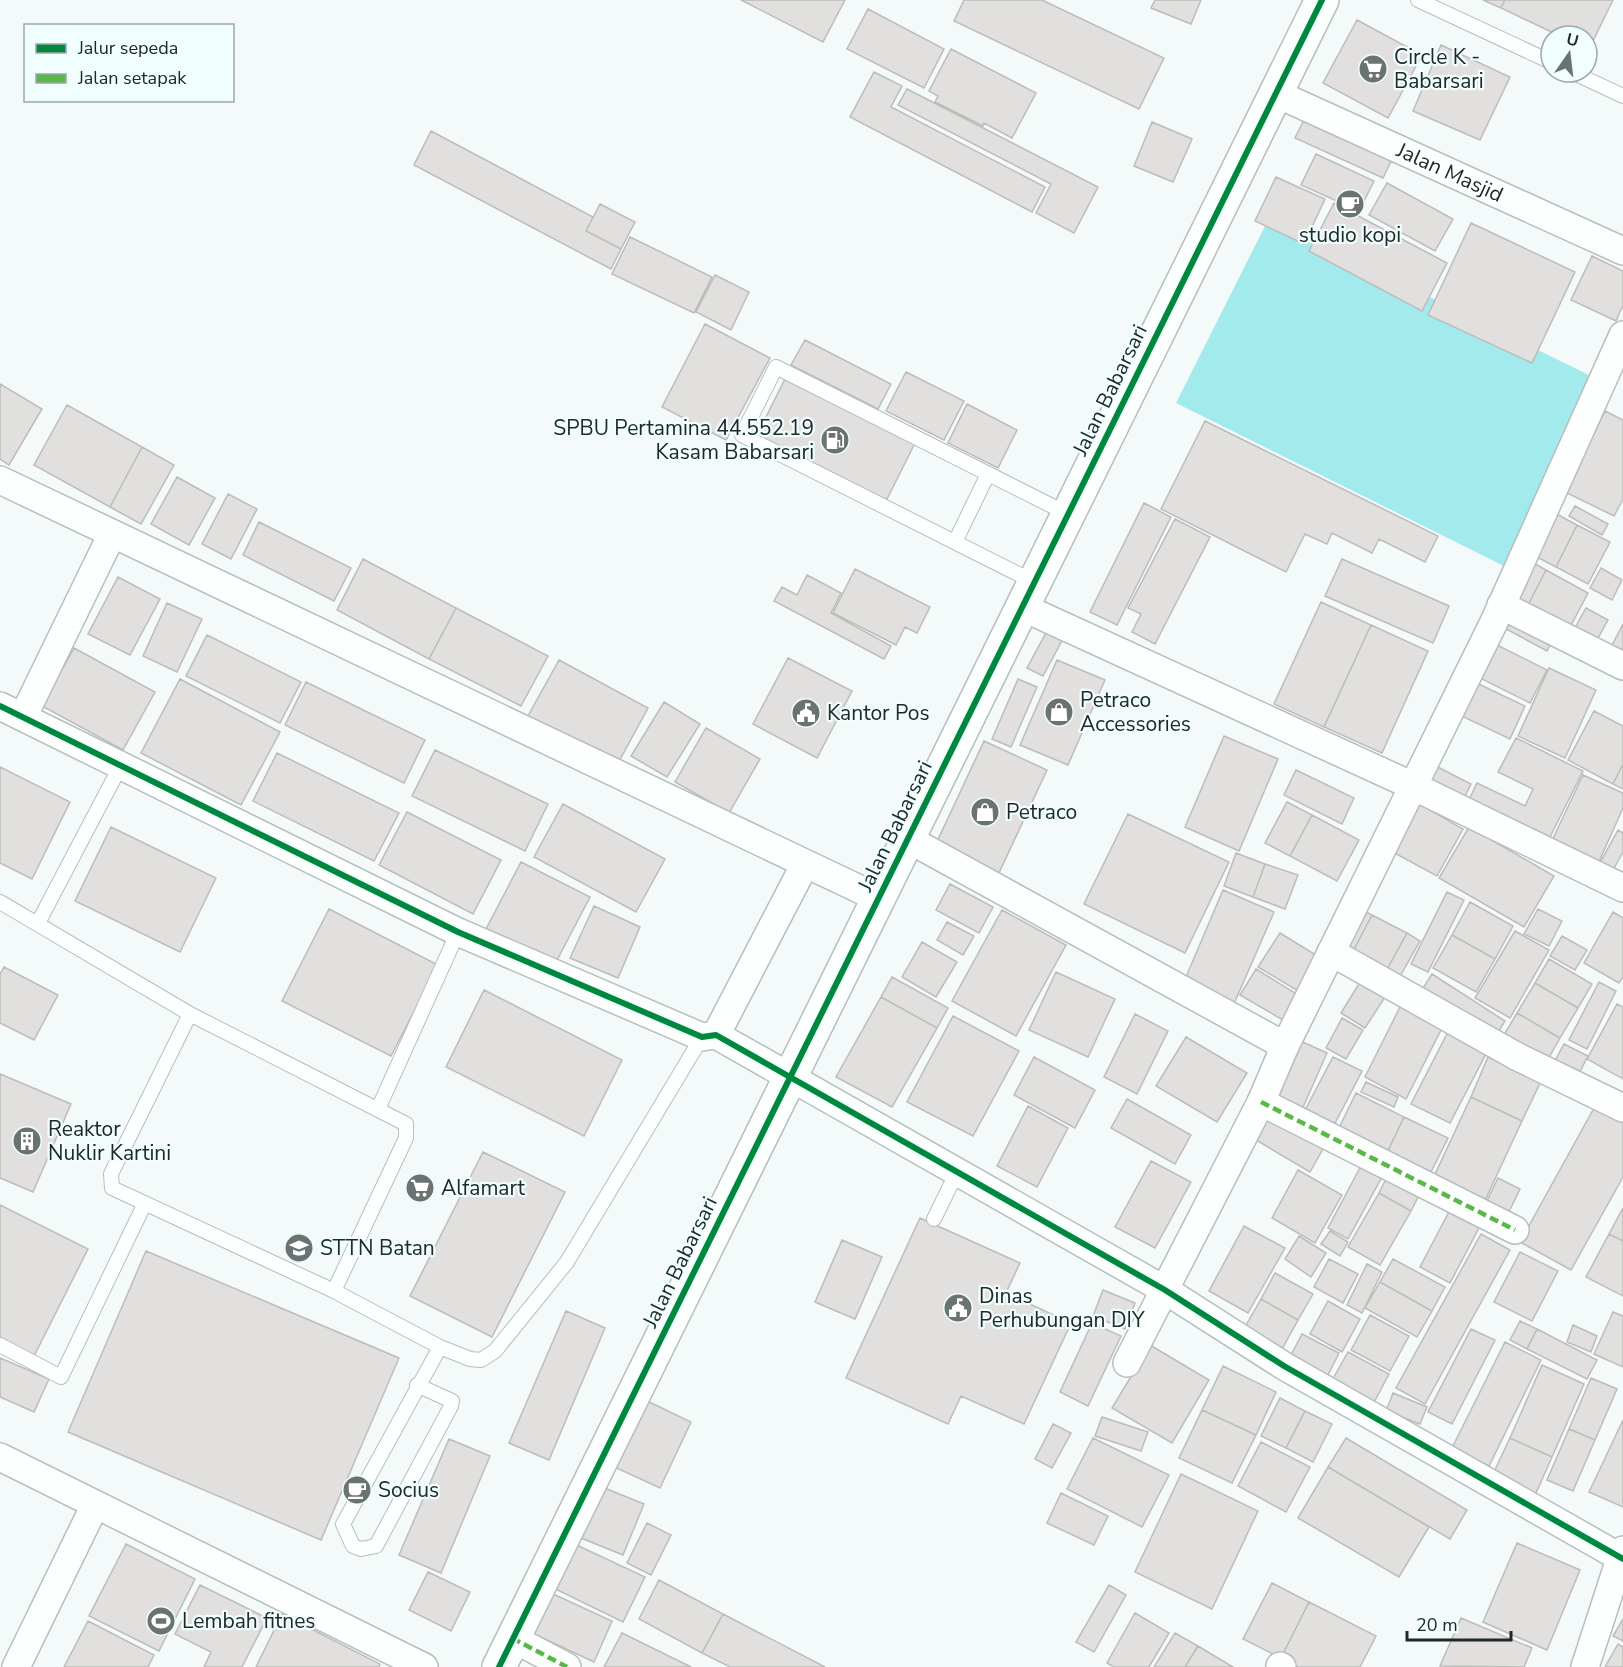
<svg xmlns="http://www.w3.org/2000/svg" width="1623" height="1667" font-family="'Nunito Sans',sans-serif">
  <rect width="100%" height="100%" fill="#f4fafa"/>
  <path fill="#a3eaed" d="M1269,218L1595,378L1506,567L1176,403Z"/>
  <path fill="#e1e0de" stroke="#bcbcba" stroke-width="1.5" d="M741,0H845L823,42Z
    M964,0H1042L1164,58L1139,109L954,21Z
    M1155,0H1201L1191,24L1151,8Z
    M1483,0H1505L1501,8Z
    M1505,0H1613L1589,49L1587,36H1560L1501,8Z
    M868,9L944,49L924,88L847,49Z
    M1357,20L1422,55L1388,118L1323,83Z
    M1441,45L1510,77L1480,140L1413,111Z
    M951,49L1036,93L1012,138L984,123L983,126L935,102L938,96L929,91Z
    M874,72L902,86L891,107L1045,187L1032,212L850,117Z
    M907,89L1098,187L1074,233L1036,213L1051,184L898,105Z
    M1307,114L1394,155L1383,178L1295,138Z
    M1152,122L1192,139L1173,182L1134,166Z
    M431,131L593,217L586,231L621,249L611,269L414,165Z
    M1316,154L1374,181L1359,211L1301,185Z
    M1276,177L1325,199L1304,244L1255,221Z
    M1387,183L1453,219L1435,251L1369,215Z
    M1334,203L1447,263L1422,311L1309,251Z
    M600,204L635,222L621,249L586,231Z
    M1471,223L1575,272L1532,363L1428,315Z
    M630,237L712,277L694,313L612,274Z
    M1592,256L1623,271V305L1616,321L1571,300Z
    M715,275L749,292L731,330L696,312Z
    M705,324L770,358L726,440L662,407Z
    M805,340L891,384L878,409L791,365Z
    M906,372L964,401L944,440L886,411Z
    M785,379L915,443L886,501L756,437Z
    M0,384L42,409L9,465L0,459Z
    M967,404L1017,430L998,468L948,443Z
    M67,405L142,447L110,507L34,465Z
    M1605,411L1623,420V499L1614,516L1565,492Z
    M1205,421L1438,536L1425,562L1379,539L1372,553L1332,533L1327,544L1305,534L1286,572L1161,509Z
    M142,447L174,465L141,524L110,507Z
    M177,477L215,498L189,545L151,524Z
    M228,494L257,509L231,559L202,544Z
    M1144,503L1171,517L1117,625L1090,612Z
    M1575,506L1608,524L1602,535L1569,516Z
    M1553,512L1577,525L1556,567L1531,554Z
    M1175,519L1210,537L1155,644L1132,632L1141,614L1128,608Z
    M259,522L351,568L334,601L243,555Z
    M1577,525L1610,542L1588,584L1556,567Z
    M363,559L456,608L429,659L337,610Z
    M1342,559L1449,606L1433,643L1325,596Z
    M1528,560L1546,570L1525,611L1506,601Z
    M1601,568L1622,580L1612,600L1590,588Z
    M855,569L930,607L917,633L905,627L896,645L833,613Z
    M1546,570L1588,593L1567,633L1525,611Z
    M807,575L841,593L831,613L891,646L884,659L774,601L782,587L797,595Z
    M118,577L160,599L130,655L88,634Z
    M1321,602L1371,625L1324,727L1274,704Z
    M167,603L202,619L177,672L143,656Z
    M456,608L548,656L521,706L429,659Z
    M1586,608L1608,620L1592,649L1570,637Z
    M1504,612L1554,638L1547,651L1497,624Z
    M1623,624V660L1608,653Z
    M1371,625L1428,651L1382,753L1324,727Z
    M1048,629L1064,637L1043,676L1027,668Z
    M207,635L301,682L280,723L186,676Z
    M1487,640L1547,670L1530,703L1470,673Z
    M74,648L155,692L123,750L42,706Z
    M788,658L852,691L817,758L753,724Z
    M559,660L648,708L617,765L528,716Z
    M1057,660L1105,680L1068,765L1020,745Z
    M1549,668L1596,690L1565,758L1518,736Z
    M1466,678L1525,706L1510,739L1451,711Z
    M180,679L280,732L241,805L141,753Z
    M1018,679L1037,687L1011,747L992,739Z
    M306,682L425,740L404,783L285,725Z
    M664,702L700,724L667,777L631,756Z
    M1594,711L1623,726V764L1613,784L1568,760Z
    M706,728L760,759L729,813L675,782Z
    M1224,736L1278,759L1239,851L1185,827Z
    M1516,738L1583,771L1547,843L1467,804L1477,783L1525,806L1533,789L1498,772Z
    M984,741L1047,770L998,875L935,846Z
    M435,750L548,804L525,851L412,796Z
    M277,753L399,813L374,861L253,801Z
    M1432,764L1471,784L1460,806L1420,786Z
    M1623,764V789L1613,784Z
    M0,767L70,802L32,879L0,863Z
    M1296,770L1354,798L1342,824L1284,795Z
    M1583,775L1623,793V808L1597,866L1550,845Z
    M1287,802L1312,815L1290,856L1265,843Z
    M1416,802L1463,829L1437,876L1389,850Z
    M563,804L665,859L636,912L534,857Z
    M407,812L501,860L473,914L379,865Z
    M1128,814L1229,862L1185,953L1084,904Z
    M1312,815L1359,840L1337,881L1290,856Z
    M111,827L216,878L180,952L75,901Z
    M1469,827L1554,876L1524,927L1439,878Z
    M1618,830L1623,833V852L1608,879L1595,872Z
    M1236,853L1265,864L1253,897L1224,886Z
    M521,862L590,897L555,964L486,929Z
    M1265,864L1298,875L1285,909L1253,897Z
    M950,884L993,907L979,933L936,910Z
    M1223,890L1274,912L1233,1006L1183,984Z
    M1447,892L1464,900L1428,972L1411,964Z
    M1470,902L1513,926L1495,959L1452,935Z
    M594,906L640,927L618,978L570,958Z
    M1357,907L1372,915L1351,955L1336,947Z
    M329,909L438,965L391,1056L282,1001Z
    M1538,909L1562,921L1549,946L1524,934Z
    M1002,910L1066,945L1016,1036L952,1001Z
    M1613,912L1623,918V977L1619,983L1584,963Z
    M1372,915L1407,933L1385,973L1351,955Z
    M947,922L974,936L963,955L937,940Z
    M1515,931L1549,950L1510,1018L1475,998Z
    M1280,933L1324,960L1303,994L1258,967Z
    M1407,933L1420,941L1398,980L1385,973Z
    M1452,935L1495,959L1476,992L1433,968Z
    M1562,936L1587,950L1575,970L1550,956Z
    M922,942L957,962L936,997L902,977Z
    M1549,959L1592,984L1578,1008L1535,983Z
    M4,967L58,995L34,1040L0,1023V974Z
    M1256,969L1303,998L1288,1023L1240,995Z
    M1056,972L1115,999L1088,1057L1029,1030Z
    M1432,974L1505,1021L1493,1041L1420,993Z
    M892,977L948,1008L937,1028L881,997Z
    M1360,982L1385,997L1365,1028L1341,1013Z
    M1599,982L1616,991L1587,1049L1569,1040Z
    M1535,983L1578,1008L1560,1038L1517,1013Z
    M484,990L622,1060L584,1136L446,1067Z
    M881,997L937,1028L892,1107L836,1077Z
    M1617,1004L1623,1007V1079L1587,1059Z
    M1401,1005L1443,1026L1406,1099L1365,1077Z
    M1517,1013L1560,1038L1548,1059L1504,1035Z
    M1135,1014L1168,1031L1137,1094L1104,1077Z
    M953,1016L1019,1051L973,1136L907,1102Z
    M1342,1018L1363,1030L1346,1059L1326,1048Z
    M1449,1030L1488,1050L1450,1123L1411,1104Z
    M1186,1037L1247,1073L1217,1122L1156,1086Z
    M1296,1039L1327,1053L1300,1114L1268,1100Z
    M1564,1044L1588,1056L1576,1079L1552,1066Z
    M1034,1057L1095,1090L1075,1128L1014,1095Z
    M1333,1057L1362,1071L1331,1131L1302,1116Z
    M1488,1057L1541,1081L1522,1121L1471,1097Z
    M0,1074L71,1104L33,1192L0,1178Z
    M1366,1082L1398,1097L1394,1107L1361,1092Z
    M1356,1093L1404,1117L1387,1153L1338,1130Z
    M1471,1097L1522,1121L1481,1209L1430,1185Z
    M1127,1099L1191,1135L1175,1164L1111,1128Z
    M1599,1099L1623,1113V1177L1571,1270L1520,1242Z
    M1028,1106L1068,1128L1037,1187L997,1166Z
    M1270,1115L1324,1147L1310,1172L1256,1140Z
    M1404,1117L1448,1138L1430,1174L1387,1153Z
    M483,1152L565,1192L492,1337L410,1296Z
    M1151,1161L1191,1182L1155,1248L1115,1227Z
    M1362,1164L1383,1175L1348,1239L1328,1228Z
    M1298,1170L1342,1195L1315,1243L1272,1218Z
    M1498,1178L1520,1189L1505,1220L1483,1209Z
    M1386,1179L1418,1197L1411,1211L1379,1193Z
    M1379,1193L1411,1211L1380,1265L1348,1247Z
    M0,1205L88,1249L34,1356L0,1339Z
    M1451,1208L1481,1224L1450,1283L1420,1267Z
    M1623,1208V1241L1609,1234Z
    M920,1218L1020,1263L1006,1293L1071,1323L1024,1424L961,1396L948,1424L846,1378Z
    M1244,1226L1285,1248L1248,1313L1209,1291Z
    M1330,1231L1348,1242L1340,1256L1321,1244Z
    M1481,1234L1510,1250L1425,1404L1396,1388Z
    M1609,1234L1623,1241V1296L1586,1277Z
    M1299,1236L1326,1253L1311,1277L1285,1259Z
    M842,1240L882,1257L855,1319L815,1302Z
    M146,1251L399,1358L321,1540L68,1432Z
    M1520,1252L1558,1271L1532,1321L1494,1302Z
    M1329,1259L1358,1274L1343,1303L1314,1287Z
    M1393,1259L1445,1287L1432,1311L1380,1282Z
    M1367,1264L1382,1272L1362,1313L1347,1305Z
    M1275,1273L1313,1294L1298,1320L1261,1299Z
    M1380,1282L1432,1311L1417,1337L1365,1308Z
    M1103,1290L1135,1303L1125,1329L1093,1316Z
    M1261,1299L1298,1320L1282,1349L1245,1327Z
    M1328,1301L1360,1319L1342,1352L1310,1334Z
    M566,1311L605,1328L549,1460L509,1443Z
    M1613,1312L1623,1316V1367L1594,1354Z
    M1370,1315L1409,1336L1390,1371L1351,1350Z
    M1520,1321L1537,1329L1527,1349L1510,1340Z
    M1092,1323L1121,1336L1088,1406L1060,1392Z
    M1573,1325L1597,1336L1591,1352L1567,1342Z
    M1471,1329L1495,1340L1452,1424L1428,1412Z
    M1537,1329L1597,1360L1587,1379L1527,1349Z
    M1302,1334L1339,1353L1326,1379L1289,1359Z
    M1505,1342L1541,1360L1489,1466L1452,1448Z
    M1150,1345L1209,1380L1172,1443L1112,1408Z
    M1348,1352L1389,1374L1371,1408L1329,1386Z
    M0,1358L49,1379L34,1412L0,1397Z
    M1542,1365L1584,1384L1552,1457L1510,1438Z
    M1223,1366L1276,1392L1256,1435L1202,1410Z
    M1591,1378L1617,1389L1595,1440L1569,1429Z
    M1393,1393L1427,1407L1420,1424L1386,1411Z
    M641,1398L691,1422L660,1488L610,1465Z
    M1280,1398L1305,1411L1286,1448L1261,1436Z
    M1202,1410L1256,1435L1232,1483L1179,1458Z
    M1305,1411L1332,1424L1313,1462L1286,1448Z
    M1102,1417L1148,1432L1141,1451L1095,1436Z
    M1623,1420V1507L1589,1492Z
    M1053,1424L1071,1433L1052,1468L1035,1459Z
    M1569,1429L1595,1440L1573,1491L1547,1480Z
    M1093,1438L1169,1475L1142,1527L1067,1489Z
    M1346,1438L1467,1510L1450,1539L1328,1467Z
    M1510,1438L1552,1457L1536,1493L1493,1474Z
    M449,1439L490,1456L441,1573L399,1555Z
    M1261,1442L1310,1467L1286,1512L1238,1486Z
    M1328,1467L1429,1527L1399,1577L1298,1518Z
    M1181,1474L1258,1511L1212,1609L1135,1572Z
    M597,1485L644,1504L623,1555L576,1536Z
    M1061,1493L1108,1516L1094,1545L1047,1523Z
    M647,1523L671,1535L651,1575L627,1563Z
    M564,1539L645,1577L623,1622L543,1583Z
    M1517,1543L1580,1570L1547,1650L1483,1622Z
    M126,1544L195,1579L159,1651L89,1616Z
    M428,1572L470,1592L451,1631L409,1610Z
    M659,1580L723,1614L702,1653L639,1619Z
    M1272,1583L1309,1602L1281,1658L1243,1639Z
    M200,1585L267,1618L242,1667H204L211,1652L175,1634Z
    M1109,1585L1126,1595L1094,1652L1076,1642Z
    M551,1593L612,1621L594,1662L532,1633Z
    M1309,1602L1376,1636L1360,1667H1298L1281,1658Z
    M1135,1613L1169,1633L1149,1667H1114L1107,1663Z
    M282,1614L380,1664L379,1667H256Z
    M723,1614L825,1667H730L702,1653Z
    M1461,1618L1532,1648L1524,1667L1440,1666Z
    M1623,1619V1641L1613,1636Z
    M88,1621L154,1655L148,1667H64Z
    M622,1633L691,1667H604Z
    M1175,1633L1198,1646L1185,1667H1154Z
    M1618,1644L1623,1647V1667H1605Z
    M1198,1646L1233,1667H1185Z"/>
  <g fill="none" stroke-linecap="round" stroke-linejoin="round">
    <g stroke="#b7bebe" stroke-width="16">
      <path id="service" d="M1418,0L1551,62
        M1572,72L1623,96
        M955,542L988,474
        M1034,582L742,435L776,367L1068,514
        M0,902L190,1014L406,1124V1138L334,1291
        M38,923L121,765
        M190,1014L111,1174L112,1188L334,1291L440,1347L470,1359L481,1360L495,1351L567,1262L702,1037
        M378,1109L458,932
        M934,1219L957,1172
        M0,1345L61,1377L145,1203
        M417,1385L452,1401L451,1406L376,1546L361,1549L353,1546L343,1524L440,1347"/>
    </g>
    <g stroke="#b7bebe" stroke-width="30">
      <g id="minor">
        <path id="s1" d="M1275,93L1623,251"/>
        <path d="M0,480L878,898"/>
        <path d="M1501,605L1623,666"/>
        <path d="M1022,607L1413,786L1623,888"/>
        <path d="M0,706L458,932L702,1037L716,1035L1165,1290L1284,1366L1623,1559"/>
        <path d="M23,717L112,534"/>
        <path d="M908,839L1285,1046"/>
        <path d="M1331,952L1516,1056L1623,1108"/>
        <path d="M716,1035L805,864"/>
        <path d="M1261,1102L1515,1230"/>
        <path d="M1127,1363L1261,1102L1285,1046L1494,622L1623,335"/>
        <path d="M0,1457L424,1667"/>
        <path d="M512,1638L567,1667"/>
        <path d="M1280,1666L1282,1667"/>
        <path d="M16,1667L95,1505"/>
        <path d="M1585,1667L1623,1550"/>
      </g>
    </g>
    <g stroke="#b7bebe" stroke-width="36">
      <path id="tertiary" d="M499,1667L1322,0"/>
    </g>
    <use href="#service" stroke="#fdfefe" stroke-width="14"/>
    <use href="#minor" stroke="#fdfefe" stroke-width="27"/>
    <use href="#tertiary" stroke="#fdfefe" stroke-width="33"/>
    <path stroke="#58b947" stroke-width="4.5" stroke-dasharray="9 4.5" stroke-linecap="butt" d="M1261,1102L1515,1230
      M512,1638L567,1667"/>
    <g stroke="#f0fefe" stroke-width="10">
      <path id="cycleway" d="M0,706L458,932L702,1037L716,1035L1165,1290L1284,1366L1623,1559
        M499,1667L1322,0"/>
    </g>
    <use href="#cycleway" stroke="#00873e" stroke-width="6"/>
  </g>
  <defs>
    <g id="supermarket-disc" transform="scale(1.5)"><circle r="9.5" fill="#6a7272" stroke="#f0fefe"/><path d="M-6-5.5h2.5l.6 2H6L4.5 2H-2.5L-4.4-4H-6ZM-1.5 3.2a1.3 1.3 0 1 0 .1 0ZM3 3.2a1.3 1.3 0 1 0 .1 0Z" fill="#fff"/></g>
    <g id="cafe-disc" transform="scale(1.5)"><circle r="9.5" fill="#6a7272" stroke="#f0fefe"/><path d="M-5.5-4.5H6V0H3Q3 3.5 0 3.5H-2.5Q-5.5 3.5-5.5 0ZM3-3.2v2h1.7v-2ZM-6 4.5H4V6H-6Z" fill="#fff"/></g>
    <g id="fuel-disc" transform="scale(1.5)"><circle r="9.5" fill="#6a7272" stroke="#f0fefe"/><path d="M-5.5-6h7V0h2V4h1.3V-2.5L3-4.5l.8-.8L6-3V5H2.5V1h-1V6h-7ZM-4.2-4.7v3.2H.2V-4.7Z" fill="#fff"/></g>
    <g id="shop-disc" transform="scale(1.5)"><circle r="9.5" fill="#6a7272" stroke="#f0fefe"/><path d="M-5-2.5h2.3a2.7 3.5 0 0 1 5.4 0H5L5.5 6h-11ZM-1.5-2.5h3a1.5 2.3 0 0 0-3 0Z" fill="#fff"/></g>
    <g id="civic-disc" transform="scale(1.5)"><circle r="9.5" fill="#6a7272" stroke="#f0fefe"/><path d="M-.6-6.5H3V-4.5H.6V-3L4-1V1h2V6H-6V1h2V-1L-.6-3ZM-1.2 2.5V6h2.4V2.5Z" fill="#fff"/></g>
    <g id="building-disc" transform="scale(1.5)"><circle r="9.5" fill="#6a7272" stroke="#f0fefe"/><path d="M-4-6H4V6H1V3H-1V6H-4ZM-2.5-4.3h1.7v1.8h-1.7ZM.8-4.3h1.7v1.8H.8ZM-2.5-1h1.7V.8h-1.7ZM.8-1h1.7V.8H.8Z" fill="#fff"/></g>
    <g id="university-disc" transform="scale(1.5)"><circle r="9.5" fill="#6a7272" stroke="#f0fefe"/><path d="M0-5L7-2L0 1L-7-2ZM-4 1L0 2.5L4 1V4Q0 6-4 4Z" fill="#fff"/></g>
    <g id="stadium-disc" transform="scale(1.5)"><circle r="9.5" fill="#6a7272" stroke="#f0fefe"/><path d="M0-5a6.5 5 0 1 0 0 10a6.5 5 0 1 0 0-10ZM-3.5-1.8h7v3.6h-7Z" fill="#fff"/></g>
  </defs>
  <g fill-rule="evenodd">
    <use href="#supermarket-disc" x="1373" y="69"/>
    <use href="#cafe-disc" x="1350" y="204"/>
    <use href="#fuel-disc" x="835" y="440"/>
    <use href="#shop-disc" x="1059" y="712"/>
    <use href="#civic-disc" x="806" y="713"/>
    <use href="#shop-disc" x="985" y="812"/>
    <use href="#building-disc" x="27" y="1141"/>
    <use href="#supermarket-disc" x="420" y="1188"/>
    <use href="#university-disc" x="299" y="1248"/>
    <use href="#civic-disc" x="958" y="1308"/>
    <use href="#cafe-disc" x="357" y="1490"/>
    <use href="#stadium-disc" x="161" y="1621"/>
  </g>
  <g text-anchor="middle" stroke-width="4.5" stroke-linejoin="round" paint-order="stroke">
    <g font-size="21" fill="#202829" stroke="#f0fefe" text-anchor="start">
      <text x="1394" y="64">Circle K -<tspan x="1394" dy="24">Babarsari</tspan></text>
      <text x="1350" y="242" text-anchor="middle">studio kopi</text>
      <text x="814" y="435" text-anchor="end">SPBU Pertamina 44.552.19<tspan x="814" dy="24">Kasam Babarsari</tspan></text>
      <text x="1080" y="707">Petraco<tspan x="1080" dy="24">Accessories</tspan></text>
      <text x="827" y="720">Kantor Pos</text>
      <text x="1006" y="819">Petraco</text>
      <text x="48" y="1136">Reaktor<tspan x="48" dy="24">Nuklir Kartini</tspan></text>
      <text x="441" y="1195">Alfamart</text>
      <text x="320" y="1255">STTN Batan</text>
      <text x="979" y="1303">Dinas<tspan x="979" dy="24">Perhubungan DIY</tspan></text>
      <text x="378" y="1497">Socius</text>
      <text x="182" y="1628">Lembah fitnes</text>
    </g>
    <g font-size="21" fill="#202829" stroke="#f0fefe">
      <text dy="7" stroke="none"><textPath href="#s1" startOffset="192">Jalan Masjid</textPath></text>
      <text transform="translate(1110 390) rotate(-64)" y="7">Jalan Babarsari</text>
      <text transform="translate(895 826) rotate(-64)" y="7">Jalan Babarsari</text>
      <text transform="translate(680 1262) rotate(-64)" y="7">Jalan Babarsari</text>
    </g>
  </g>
  <rect x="24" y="24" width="210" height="78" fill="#f0fefe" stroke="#9da8a9" stroke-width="1.5"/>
  <rect x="36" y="44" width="30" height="9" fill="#00873e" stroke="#9da8a9" stroke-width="1.5"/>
  <text x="78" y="54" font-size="18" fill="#202829">Jalur sepeda</text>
  <rect x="36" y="74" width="30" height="9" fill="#58b947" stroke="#9da8a9" stroke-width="1.5"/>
  <text x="78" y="84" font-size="18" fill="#202829">Jalan setapak</text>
  <g transform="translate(1569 54) rotate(14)"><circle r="28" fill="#f0fefe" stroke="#9da8a9" stroke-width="1.5"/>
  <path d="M0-4.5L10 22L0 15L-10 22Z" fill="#6a7272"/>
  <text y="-9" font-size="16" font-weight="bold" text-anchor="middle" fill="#202829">U</text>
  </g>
  <path d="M1407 1631v9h104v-9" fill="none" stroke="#202829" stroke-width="3"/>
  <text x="1416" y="1631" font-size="18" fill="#202829" stroke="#f0fefe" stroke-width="4.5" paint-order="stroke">20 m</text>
</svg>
